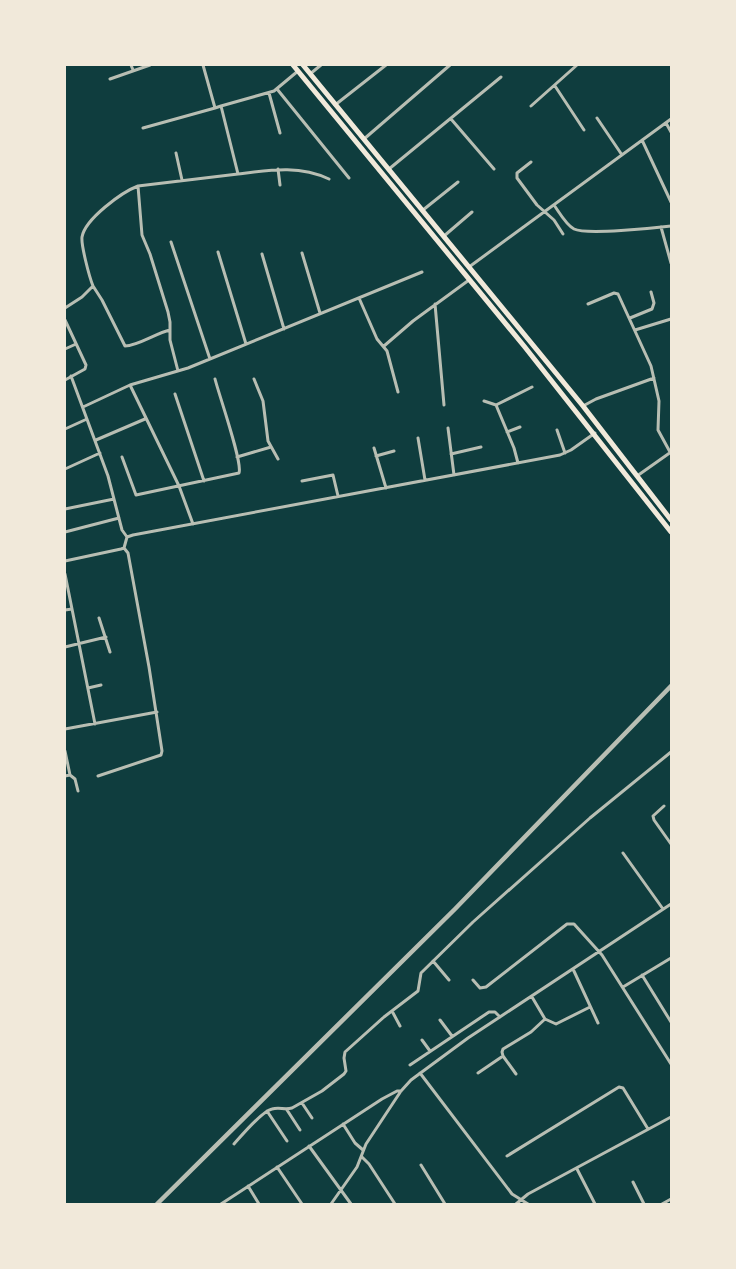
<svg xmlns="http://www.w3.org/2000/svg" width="736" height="1269" font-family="Jost,sans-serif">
  <rect width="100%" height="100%" fill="#0f3d3e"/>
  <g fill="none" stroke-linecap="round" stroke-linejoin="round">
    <path stroke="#b8beb3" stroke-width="3" d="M131,65L133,70
      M310,74L321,65
      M110,79L150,65
      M555,86L584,130
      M277,89L349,178
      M269,93L280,133
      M335,105L386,65
      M221,106L274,91L298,71
      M531,106L577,65
      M597,118L622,155
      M451,119L494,169
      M666,123L671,132
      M143,128L215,108
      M364,139L450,65
      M642,140L671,202
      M176,153L182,180
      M531,162L517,173V178L537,205L554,220L563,234
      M278,169L280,185
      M389,169L501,77
      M238,174C270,170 299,165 329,179
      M138,186L142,235L150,254L168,312L170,322V340L178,371
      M554,205C559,212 566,225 574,229C586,235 655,228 671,226
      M423,210L458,182
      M661,227L671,263
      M444,236L472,212
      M171,242L210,359
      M218,252L246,344
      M302,253L320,313
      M262,254L284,329
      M469,267L671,119
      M93,286L102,300L125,346C138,346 156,333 170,330
      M359,298L377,339L387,351L398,392
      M435,304L444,405
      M588,304L614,293L618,294L651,366L659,401L658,430L670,452
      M65,308L82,297L93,286C89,276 81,245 82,237C85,219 122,192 138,186L238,174L221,106L215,108L203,65
      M630,318L652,309L654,303L651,292
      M65,320L86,365L85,369L65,380
      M635,330L671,319
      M384,346L413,321L469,280
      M65,349L76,344
      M71,376L108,476L122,530L127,537
      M254,379L263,401L268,441L278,459
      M130,385L179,486L193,524
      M175,394L204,481
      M484,401L496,405
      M583,406L596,399L654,378
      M83,407L130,385L188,368L422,272
      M448,428L454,475
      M65,429L87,419
      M557,430L565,453
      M507,432L520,427
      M418,438L425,480
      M96,440L145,419
      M374,448L386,488
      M451,454L481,447
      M376,456L394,451
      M122,457L136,495L239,473C243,463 219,395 215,379
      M237,457L271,447
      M518,463L514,448L496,405L532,387
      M65,469L100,453
      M637,476L671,452
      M302,481L333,475L338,496
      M65,509L114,499
      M65,532L119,518
      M65,561L121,549L124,548L127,537L133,535L560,455L571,450L595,433
      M65,574C75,624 85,674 95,724
      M65,610L72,609
      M99,618L110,652
      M65,647L106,637
      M88,688L101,685
      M65,729L157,712
      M65,751L70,775L65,776
      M70,775L75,779L78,791
      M98,776L161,755L162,751L149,667L128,553L124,548
      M664,806L653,816L654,820L671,844
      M623,853L663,909
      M433,961L449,980
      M573,969L598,1023
      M642,975L671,1022
      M473,980L480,988L486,987L567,924H574L602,955L671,1064
      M623,987L671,958
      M392,1011L400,1026
      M545,1019L556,1024L590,1007
      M440,1020L452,1036
      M422,1040L430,1051
      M503,1056L516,1074
      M410,1065L489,1012H495L500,1017
      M420,1073L512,1194L528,1204
      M478,1073L503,1056L502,1052L503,1049L531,1032L545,1019L532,997
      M302,1103L312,1118
      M287,1110L300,1130
      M267,1111L287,1141
      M343,1124L355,1143L363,1150
      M234,1144C242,1135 262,1111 272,1109C279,1107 285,1110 292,1108L322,1091L344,1074L346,1071L344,1058L345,1052L384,1017L418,991L421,973L473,922L590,818L671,752
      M309,1146L351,1204
      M507,1156L619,1087L623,1088L648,1129
      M362,1157L369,1164L395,1204
      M421,1165L445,1204
      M277,1167L302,1204
      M577,1169L595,1204
      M633,1182L644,1204
      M248,1186L259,1204
      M221,1204L382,1099L397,1091H401
      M331,1204L357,1167L366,1144L401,1091L411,1080L468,1038L671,904
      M516,1204L528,1194L671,1117
      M662,1204L671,1199"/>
    <path stroke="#b8beb3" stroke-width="4.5" d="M157,1204L455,909L671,686"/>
    <path stroke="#f1e9da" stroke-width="5" d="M293,65L524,346L671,532
      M303,65L583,406L671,520"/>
  </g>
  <rect width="736" height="1269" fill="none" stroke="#f1e9da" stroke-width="132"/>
</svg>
